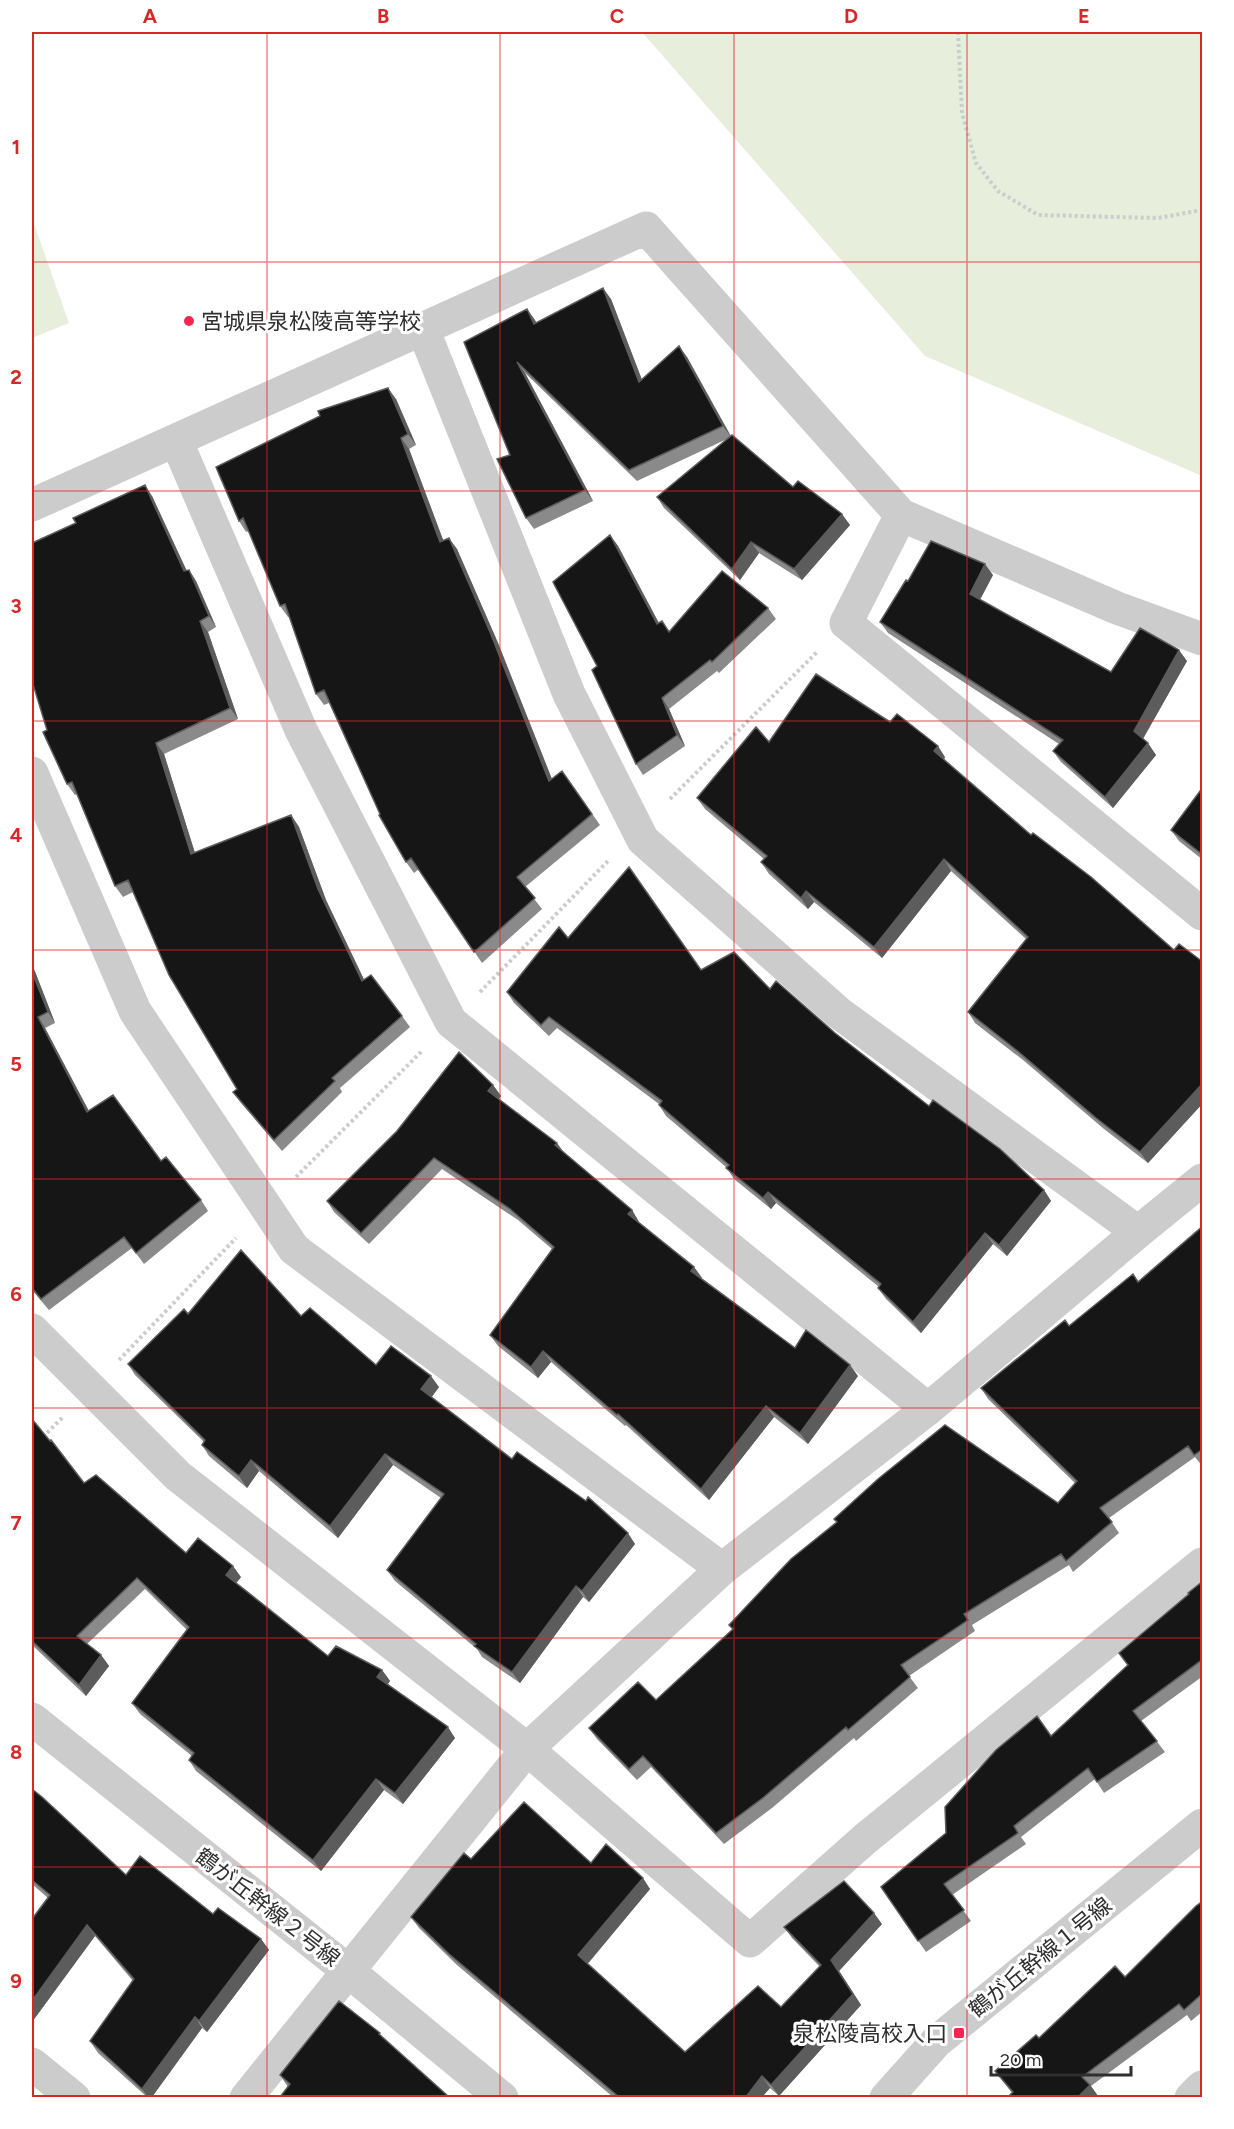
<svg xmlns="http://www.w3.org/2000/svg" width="1234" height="2129" font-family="Figtree,'Noto Sans JP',sans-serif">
  <rect width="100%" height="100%" fill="#fff"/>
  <path fill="#e8eedc" d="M642,32H1202V476L925,356Z
    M32,218L69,323L32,338Z"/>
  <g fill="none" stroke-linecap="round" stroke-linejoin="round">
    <path stroke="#ccc" stroke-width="4" stroke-dasharray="3 3" stroke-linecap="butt" d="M958,32L962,113L976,163L998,191L1038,215L1158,218L1202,210
      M670,799L817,652
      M480,992L609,860
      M296,1177L422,1051
      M119,1360L236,1238
      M43,1437L63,1417"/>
    <path stroke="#ccc" stroke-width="33" d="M423,329L569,694L643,840L839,1013L1138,1232
      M176,440L301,730L451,1022L928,1409
      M32,505L646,228L901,515L1117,608L1202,639
      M901,515L846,623L1202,914
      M32,773L135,1011L294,1249L722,1569
      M32,1330L178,1476L527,1749L750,1941L865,1839L1202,1564
      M32,1719L347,1970L502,2098
      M32,2064L74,2098
      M246,2098L527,1749L722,1569L928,1409L1138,1232L1202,1180
      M1191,2098L1202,2087"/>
    <path stroke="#ccc" stroke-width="33" d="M886,2098L936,2042L1202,1825"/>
  </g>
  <path fill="#8a8a8a" d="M611,299L642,380L687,357L731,436L793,487L850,525L802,580L759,553L740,580L664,508L657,497L727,439L637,481L525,373L593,501L534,529L526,518L510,455L464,342L527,309L536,322Z
    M396,399L416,445L409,449L443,540L457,549L498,643L552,779L562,771L600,825L525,887L542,909L482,963L419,869L414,873L406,862L380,814L329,703L324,705L316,694L289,617H288L280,606L249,531L246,532L239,521Z
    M152,496L186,570H189L196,581L216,627L208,632L238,719L164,754L195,853L291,815L299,827L326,900L364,980L402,1016L410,1027L340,1088L342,1092L282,1151L241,1103L233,1092L237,1089L133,892L123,897L115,886L77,794L75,795L67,784Z
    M610,535L618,546L659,623L669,631L768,608L776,619L719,673L717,671L669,709L685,746L643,775L636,764L597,666Z
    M993,575L980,600L1111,672L1187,661L1143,739L1156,755L1113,808L1061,762L1053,751L1059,744L888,633L880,622L908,581Z
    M769,742L945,757L944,760L1031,835L1174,950L1203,962V1103L1148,1163L1104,1129L1023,1060L975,1023L968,1012L1026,939L951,871L882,958L814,902L808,909L769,874L761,862L764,859L705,809L697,798Z
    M1203,787V860L1179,841L1171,830Z
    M568,938L701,970L770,989L835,1033L929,1106L1044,1190L1051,1201L1007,1256L993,1244L921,1333L886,1299L878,1288L879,1287L776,1203L771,1209L734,1179L726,1167L666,1116L659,1105V1104L557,1028L549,1036L514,1003L507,992Z
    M32,964L55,1023L45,1028L89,1111L161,1161L201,1200L208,1211L144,1264L132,1248L49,1310L32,1290Z
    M493,1085L501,1096L499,1099L632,1210L639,1222L694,1267L702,1278L701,1279L795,1348L858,1376L808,1444L774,1417L709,1500L626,1425L625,1426L551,1362L538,1378L498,1346L490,1335L552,1249L518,1220L442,1169L369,1244L334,1212L327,1201Z
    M1203,1226V1465L1202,1466L1195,1457L1109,1518L1119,1533L1073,1572L1069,1565L972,1625L975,1631L909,1676L918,1688L856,1741L854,1738L772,1808L724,1844L651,1767L637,1780L597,1739L589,1728L656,1700L733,1629L729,1625L1058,1503L1075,1483L988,1399L981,1388L1069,1326L1139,1282Z
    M188,1314L301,1316L376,1365L439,1387L431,1397L512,1459L635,1544L589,1602L583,1597L520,1683L482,1657L477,1649L395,1581L387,1570L441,1498L393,1465L338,1538L259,1471L247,1488L209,1456L202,1445L204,1442L135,1375L128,1364Z
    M32,1419L84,1483L186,1553L241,1577L236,1583L328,1656L382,1670L390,1681L388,1684L455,1738L403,1804L384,1790L321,1871L196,1771L189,1760L192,1756L140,1714L132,1703L187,1630L145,1589L87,1644L101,1655L109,1666L86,1696L32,1645Z
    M1203,1581V1676L1141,1721L1165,1752L1104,1793L1095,1779L1021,1837L1026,1844L952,1895L971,1921L926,1952L881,1887L946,1833L1128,1665L1189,1594Z
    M32,1789L126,1875L213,1914L261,1939L269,1950L207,2032L202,2028L152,2097H147L98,2053L90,2041L133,1981L95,1936L32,2022V1919L48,1898L32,1884Z
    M471,1859L591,1863L650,1889L587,1963L685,2052L781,2007L820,1967L792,1938L784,1927L882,1924L839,1971L861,2005L779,2096L770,2088L762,2097H613L457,1965L419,1928L411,1917Z
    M1203,1901V2011L1191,2021L1187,2015L1091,2086L1098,2096L1096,2097H1008L1012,2093L995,2071L1125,1977Z
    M339,2001L288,2087L280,2075Z"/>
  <path fill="#5c5c5c" d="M603,288L611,299L647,393L639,382Z
    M527,309L535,320L542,335L534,324Z
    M679,346L687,357L731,437L723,426Z
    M517,362L525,373L593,501L585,490Z
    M388,388L396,399L416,445L408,434Z
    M401,438L409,449L448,553L440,542Z
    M145,485L152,496L192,582L184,571Z
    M842,514L850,525L802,580L794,569Z
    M610,535L618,546L665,635L657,624Z
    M449,538L457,549L498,643L557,792L549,781Z
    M751,542L759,553L740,580L732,569Z
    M985,564L993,575L977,605L970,594Z
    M189,570L196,581L216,627L209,616Z
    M200,621L208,632L238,719L230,708Z
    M1179,650L1187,661L1141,742L1134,731Z
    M662,698L669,709L685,746L677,735Z
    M156,743L164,754L199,866L191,854Z
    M1148,743L1156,755L1113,808L1105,797Z
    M938,746L945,757L942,762L934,751Z
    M291,815L299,827L326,900L370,992L362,981L318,889Z
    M944,859L951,871L882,958L874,947Z
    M806,891L814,902L808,909L801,898Z
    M32,964L55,1023L48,1012L32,972Z
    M38,1017L45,1028L95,1123L87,1112Z
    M1203,1083V1103L1148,1163L1140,1152Z
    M493,1085L501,1096L496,1102L488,1091Z
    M557,1143L565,1154L555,1145Z
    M1044,1190L1051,1201L1007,1256L999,1245Z
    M768,1192L776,1203L771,1209L763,1198Z
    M632,1210L639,1222L636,1225L628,1214Z
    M985,1233L993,1244L921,1333L913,1322Z
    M694,1267L702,1278L698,1282L691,1271Z
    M543,1351L551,1362L538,1378L531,1367Z
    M850,1365L858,1376L808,1444L800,1433Z
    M431,1376L439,1387L429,1401L421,1389Z
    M766,1406L774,1417L709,1500L701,1489Z
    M385,1454L393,1465L338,1538L330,1526Z
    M251,1460L259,1471L247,1488L239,1476Z
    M628,1533L635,1544L589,1602L582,1591Z
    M233,1566L241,1577L234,1586L226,1575Z
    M576,1586L583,1597L520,1683L512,1672Z
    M101,1655L109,1666L86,1696L79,1685Z
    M382,1670L390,1681L385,1688L377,1677Z
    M448,1727L455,1738L403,1804L395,1793Z
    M376,1779L384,1790L321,1871L313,1860Z
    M643,1878L650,1889L586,1966L578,1955Z
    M874,1913L882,1924L839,1971L861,2005L779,2096L771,2085L831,1960Z
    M87,1925L95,1936L32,2022V2001Z
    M261,1939L269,1950L207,2032L199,2021Z
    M195,2017L202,2028L152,2097H148L142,2089Z
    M762,2076L770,2088L762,2097H746Z
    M1090,2085L1098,2096L1096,2097H1078Z"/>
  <path fill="#161616" stroke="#5c5c5c" stroke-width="1.5" d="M603,288L639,382L679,346L723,426L629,470L517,362L585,490L526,518L497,459L510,455L464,342L527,309L534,324Z
    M388,388L408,434L401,438L440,542L449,538L490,632L549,781L562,771L592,814L517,877L535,898L474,952L411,858L406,862L379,815L380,814L324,690L316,694L285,604L280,606L243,518L239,521L216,467L320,416L318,411Z
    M732,435L793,487L798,481L842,514L794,569L751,542L732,569L657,497Z
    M145,485L184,571L189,570L209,616L200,621L230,708L156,743L191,854L291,815L318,889L362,981L371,975L402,1016L332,1078L335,1081L274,1140L233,1092L237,1089L169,975L128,880L115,886L72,782L67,784L43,732L47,730L32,681V543L76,523L73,518Z
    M610,535L657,624L662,621L669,632L722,571L768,608L712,662L710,660L662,698L677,735L636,764L592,670L597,666L553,582Z
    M931,541L985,564L970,594L1111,672L1140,628L1179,650L1134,731L1148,743L1105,797L1053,751L1063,740L880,622L906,580L908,581Z
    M816,674L890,722L897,714L938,746L934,751L1031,835L1033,833L1091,877L1174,950L1179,944L1203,962V1083L1140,1152L1096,1118L1015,1049L968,1012L1028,937L944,859L874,947L806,891L801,898L761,862L767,856L697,798L756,727L769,742Z
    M1203,787V855L1171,830Z
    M629,867L701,970L734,952L770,989L776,981L835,1033L929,1106L933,1100L1000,1149L1044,1190L999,1245L985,1233L913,1322L878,1288L881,1284L768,1192L763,1198L726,1168L729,1165L659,1105L662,1101L549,1017L541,1025L507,992L559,927L568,938Z
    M32,972L48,1012L38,1017L87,1112L113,1095L161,1161L166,1157L201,1200L136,1253L124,1237L41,1299L32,1288Z
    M459,1052L493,1085L488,1091L557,1143L555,1145L632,1210L628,1214L694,1267L691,1271L795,1348L806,1330L850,1365L800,1433L766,1406L701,1489L618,1414L617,1415L543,1351L531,1367L490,1335L554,1247L510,1209L434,1158L361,1233L327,1201L397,1131Z
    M1203,1226V1449L1194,1455L1188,1446L1100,1508L1112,1522L1066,1561L1061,1554L964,1614L968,1620L901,1665L910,1677L848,1730L846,1727L764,1797L716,1833L643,1756L629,1769L589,1728L638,1682L656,1700L733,1629L729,1625L791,1559L837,1522L834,1519L878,1479L945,1425L1058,1503L1077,1481L981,1388L1065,1320L1069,1326L1133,1274L1138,1282Z
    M241,1250L301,1316L310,1308L376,1365L391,1346L431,1376L421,1389L512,1459L517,1452L586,1501L588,1497L628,1533L582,1591L576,1586L512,1672L474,1646L476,1644L387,1570L444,1494L385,1454L330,1526L251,1460L239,1476L202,1445L205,1440L128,1364L184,1309L188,1314Z
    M32,1419L50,1441L51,1440L84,1483L96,1475L186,1553L198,1538L233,1566L226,1575L328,1656L336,1646L382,1670L377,1677L448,1727L395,1793L376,1779L313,1860L189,1760L194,1753L132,1703L189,1627L137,1578L77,1636L101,1655L79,1685L32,1641Z
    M1203,1581V1659L1133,1711L1157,1741L1097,1782L1088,1768L1014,1826L1018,1833L944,1884L964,1910L918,1941L881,1887L946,1833L945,1807L996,1750L1037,1716L1051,1736L1128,1665L1119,1653L1189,1594L1188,1593Z
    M32,1789L42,1797L126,1875L140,1856L213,1914L218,1908L261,1939L199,2021L195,2017L142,2089L90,2041L134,1979L87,1925L32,2001V1919L50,1895L32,1880Z
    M524,1802L591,1863L606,1844L643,1878L578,1955L685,2052L758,1986L781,2007L821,1965L784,1927L844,1881L874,1913L831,1960L853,1994L771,2085L762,2076L746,2097H619L449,1954L411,1917L464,1853L471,1859Z
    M1203,1901V1993L1184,2010L1179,2004L1082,2077L1090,2085L1078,2097H1008L1013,2092L995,2071L1036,2035L1039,2038L1115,1966L1125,1977L1196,1906Z
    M339,2001L380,2033L379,2034L449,2097H280L290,2084L280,2075Z"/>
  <path fill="none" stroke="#d62828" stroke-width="1.5" stroke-opacity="0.55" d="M267,32V2098M500,32V2098M734,32V2098M967,32V2098M32,262H1202M32,491H1202M32,721H1202M32,950H1202M32,1179H1202M32,1408H1202M32,1638H1202M32,1867H1202"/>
  <g fill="#f22652" stroke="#fff" stroke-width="2">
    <circle cx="189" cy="321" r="6"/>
    <rect x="953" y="2027" width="12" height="12" rx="3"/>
  </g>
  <g text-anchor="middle" stroke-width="6" stroke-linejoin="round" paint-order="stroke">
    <g font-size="22" fill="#2f2f2f" stroke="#fff" text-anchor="start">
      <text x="201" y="329">宮城県泉松陵高等学校</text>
      <text x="947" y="2041" text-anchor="end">泉松陵高校入口</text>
    </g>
    <g font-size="22" fill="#2f2f2f" stroke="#fff">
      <text transform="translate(268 1907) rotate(38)" y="8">鶴が丘幹線２号線</text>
      <text transform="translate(1040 1957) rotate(-39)" y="8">鶴が丘幹線１号線</text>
    </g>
  </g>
  <rect width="1234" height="2129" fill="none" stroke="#ffffff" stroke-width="66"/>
  <path d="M991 2066v9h140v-9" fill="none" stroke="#2f2f2f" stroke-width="3"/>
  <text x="1000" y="2066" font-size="18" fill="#2f2f2f" stroke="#ffffff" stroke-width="4.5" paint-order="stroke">20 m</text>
  <rect x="33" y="33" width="1168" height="2063" fill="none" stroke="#d62828" stroke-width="2"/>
  <g font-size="20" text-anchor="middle" font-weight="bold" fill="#d62828">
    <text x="150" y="23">A</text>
    <text x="383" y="23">B</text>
    <text x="617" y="23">C</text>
    <text x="851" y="23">D</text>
    <text x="1084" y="23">E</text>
    <text x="16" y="154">1</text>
    <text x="16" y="384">2</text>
    <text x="16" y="613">3</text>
    <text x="16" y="842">4</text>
    <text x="16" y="1071">5</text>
    <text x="16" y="1301">6</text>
    <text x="16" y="1530">7</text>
    <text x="16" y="1759">8</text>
    <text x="16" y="1988">9</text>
  </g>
</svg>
